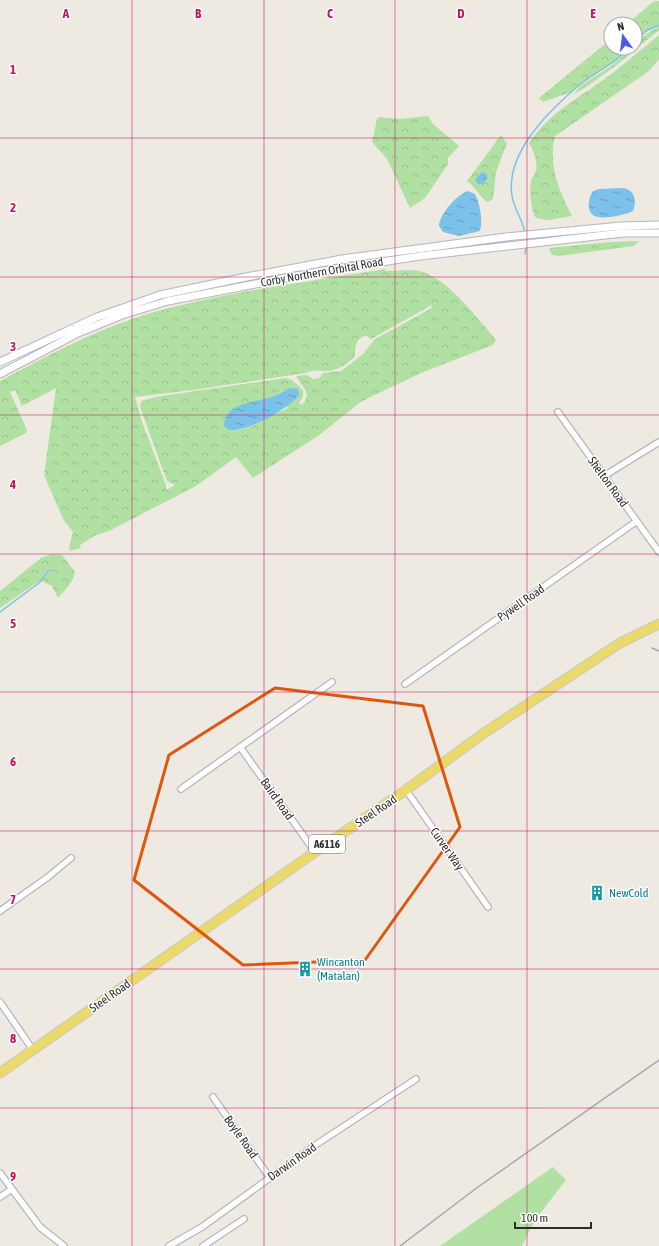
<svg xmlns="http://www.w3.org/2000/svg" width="659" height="1246" font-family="'Asap Condensed',sans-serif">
  <defs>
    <pattern id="forest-crowns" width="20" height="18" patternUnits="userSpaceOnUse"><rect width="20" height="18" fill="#b1e1a2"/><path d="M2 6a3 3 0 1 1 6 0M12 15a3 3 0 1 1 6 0" fill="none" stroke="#99c18c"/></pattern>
    <pattern id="water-ripples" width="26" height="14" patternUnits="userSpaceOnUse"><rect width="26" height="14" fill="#7cc1e9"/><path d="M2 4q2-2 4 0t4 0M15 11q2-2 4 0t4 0" fill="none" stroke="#669dbd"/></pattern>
  </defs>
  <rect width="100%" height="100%" fill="#eeeae1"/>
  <path fill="#b1e1a2" d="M553,1167L566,1180L535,1220L522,1246H440Z"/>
  <path fill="url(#forest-crowns)" fill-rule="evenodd" d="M654,1H659V24L646,31L635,41V24H627Z
    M659,26V30C631,53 604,77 573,95L580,86L611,66L631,48H635V43L637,40Z
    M659,35V59L649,71L555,136C548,165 559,191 572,216L549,220L536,218C531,212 529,189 531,181C531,178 534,176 535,173C539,163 534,152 529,143C550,114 567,105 596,85C618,70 638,52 659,35Z
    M611,39V48H628L615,62L589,77L571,92L543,102L539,98Z
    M428,116L433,124L459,146L448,158V164L425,198L410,208L387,159L372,142L377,119L379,117L399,119Z
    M501,135L507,143L496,172L493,199L488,202C482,200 475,187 467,181Z
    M639,241L634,246L559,256L552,255L549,248L610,242Z
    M385,269L386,271C396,271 409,269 419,271C447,277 478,319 496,340L493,345L421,373L362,401L318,436L253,478L236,457L196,486L109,531L96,535L80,545L81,548L70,551L69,548L73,532L63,519L44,475L56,388L22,406L15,390L10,392L27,430L26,433L0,446V381C45,357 91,332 141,316C220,292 303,283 385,269ZM432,305L431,308L423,313L375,339L363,354L341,371L323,373L319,378L313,379L307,375L296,376C302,388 313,392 302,405L299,403L303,397V390L292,380L286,378L155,397L142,401L140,405L141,410L167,481L175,485L167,490L166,488V485L142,422L135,397L193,390L306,373C313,370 316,371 324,371C337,372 346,364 355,357C355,348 355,337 367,336L371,339ZM282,391L287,408C270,416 249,432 229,430L228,415C243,400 266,403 282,391Z
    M52,554L62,555L75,572C74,582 64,591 58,598L52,586L42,581L51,569L50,567L41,580L0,608V591L41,558Z"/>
  <path fill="url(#water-ripples)" d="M484,172L487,175V179L482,184H478L475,180L481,173Z
    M624,188C635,191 637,200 633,211C625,215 603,220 595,216C586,212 588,198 593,191L599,189Z
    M468,191L475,194C480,203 483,221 480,231L459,236L443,232L439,226C439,215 457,194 468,191Z
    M290,388L298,389L299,395C287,410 248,432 229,430L224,426C225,401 259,403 276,395C281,393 285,390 290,388Z"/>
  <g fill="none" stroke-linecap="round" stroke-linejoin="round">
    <path stroke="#7cc1e9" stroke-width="1.5" d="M635,42L646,31L659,25
      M525,233C523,220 514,209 512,196C505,153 549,111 578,86C595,72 615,64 629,48
      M525,254L526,247
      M0,612L39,583L50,569"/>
    <g stroke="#b5b6c0" stroke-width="8">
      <path id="minor" d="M558,412L659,552
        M604,476L659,442
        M405,684L637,521
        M240,747L315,852
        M181,789L332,682
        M406,790L488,907
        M0,911L48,877L71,858
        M0,1002L33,1050
        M213,1097L270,1178
        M0,1173L40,1227L64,1246
        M0,1197L12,1189
        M169,1246L202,1227L314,1146L416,1079
        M203,1246L244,1219"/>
    </g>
    <g stroke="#b5b6c0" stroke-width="9">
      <path id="tertiary" d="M0,362L97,317L160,295L246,277L342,259L506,237L621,226L659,225
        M0,374L78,333L122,315L168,301L317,272L420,256L623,233H659"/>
    </g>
    <g stroke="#c9c9c9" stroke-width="11">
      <path id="primary" d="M0,1073L315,852L406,790L484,733L620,643L659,624"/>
    </g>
    <use href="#minor" stroke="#fff" stroke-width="5.5"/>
    <use href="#tertiary" stroke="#fff" stroke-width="7"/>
    <use href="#primary" stroke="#ead96b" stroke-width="9"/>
    <path stroke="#a4a5b7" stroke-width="1.5" d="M652,648L659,651
      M400,1246L478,1187L659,1060"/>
  </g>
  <path fill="none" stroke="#df570e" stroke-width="3" stroke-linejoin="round" d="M275,688L423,706L460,827L365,960L243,965L134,880L169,755Z"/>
  <path fill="none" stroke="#c2185b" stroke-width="1" stroke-opacity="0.55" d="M132,0V1246M264,0V1246M395,0V1246M527,0V1246M0,138H659M0,277H659M0,415H659M0,554H659M0,692H659M0,831H659M0,969H659M0,1108H659"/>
  <defs>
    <g id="building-bare" transform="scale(1.2)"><path d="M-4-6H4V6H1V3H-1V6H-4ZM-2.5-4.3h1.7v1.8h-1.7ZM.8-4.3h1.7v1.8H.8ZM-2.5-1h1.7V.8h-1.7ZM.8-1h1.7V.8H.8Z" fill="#0f9aa8" stroke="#fff" stroke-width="2.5" paint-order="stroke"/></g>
  </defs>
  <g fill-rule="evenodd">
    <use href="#building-bare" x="597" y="893"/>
    <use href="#building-bare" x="305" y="969"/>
  </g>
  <g text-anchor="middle" stroke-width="3" stroke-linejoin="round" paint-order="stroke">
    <rect fill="#fff" stroke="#6d6d6d" stroke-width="1" x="309" y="835" width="36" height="18" rx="3"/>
    <g font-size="11" font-weight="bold" fill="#2e2e2e">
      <text x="327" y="848">A6116</text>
    </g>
    <g font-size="12" fill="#2e2e2e" stroke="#fff">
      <text transform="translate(322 272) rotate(-10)" y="4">Corby Northern Orbital Road</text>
      <text transform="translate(608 482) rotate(54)" y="4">Shelton Road</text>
      <text transform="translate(521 603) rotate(-35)" y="4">Pywell Road</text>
      <text transform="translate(277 799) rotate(55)" y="4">Baird Road</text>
      <text transform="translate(376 811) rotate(-34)" y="4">Steel Road</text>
      <text transform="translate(447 849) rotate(55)" y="4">Curver Way</text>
      <text transform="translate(110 996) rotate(-35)" y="4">Steel Road</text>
      <text transform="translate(241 1137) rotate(55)" y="4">Boyle Road</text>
      <text transform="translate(292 1162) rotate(-35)" y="4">Darwin Road</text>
    </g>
    <g font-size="12" fill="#0d838f" stroke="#fff" text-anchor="start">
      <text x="609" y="897">NewCold</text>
      <text x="317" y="966">Wincanton<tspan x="317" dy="14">(Matalan)</tspan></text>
    </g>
  </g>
  <g font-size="13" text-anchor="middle" font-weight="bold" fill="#c2185b" stroke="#fff" stroke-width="3" stroke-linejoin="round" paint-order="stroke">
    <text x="66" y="18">A</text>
    <text x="198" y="18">B</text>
    <text x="330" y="18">C</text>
    <text x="461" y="18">D</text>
    <text x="593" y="18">E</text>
    <text x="13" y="74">1</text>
    <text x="13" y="212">2</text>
    <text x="13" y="351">3</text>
    <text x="13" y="489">4</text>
    <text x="13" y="628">5</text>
    <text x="13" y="766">6</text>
    <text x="13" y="904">7</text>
    <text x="13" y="1043">8</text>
    <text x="13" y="1181">9</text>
  </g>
  <g transform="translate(623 36) rotate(346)"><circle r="19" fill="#ffffff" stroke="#ababab"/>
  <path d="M0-3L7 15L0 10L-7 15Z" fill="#4c5af0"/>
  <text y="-6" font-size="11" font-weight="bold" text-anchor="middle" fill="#2e2e2e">N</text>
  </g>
  <path d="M515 1222v6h76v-6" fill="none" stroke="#2e2e2e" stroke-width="2"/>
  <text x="521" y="1222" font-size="12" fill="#2e2e2e" stroke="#ffffff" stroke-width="3" paint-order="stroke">100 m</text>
</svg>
